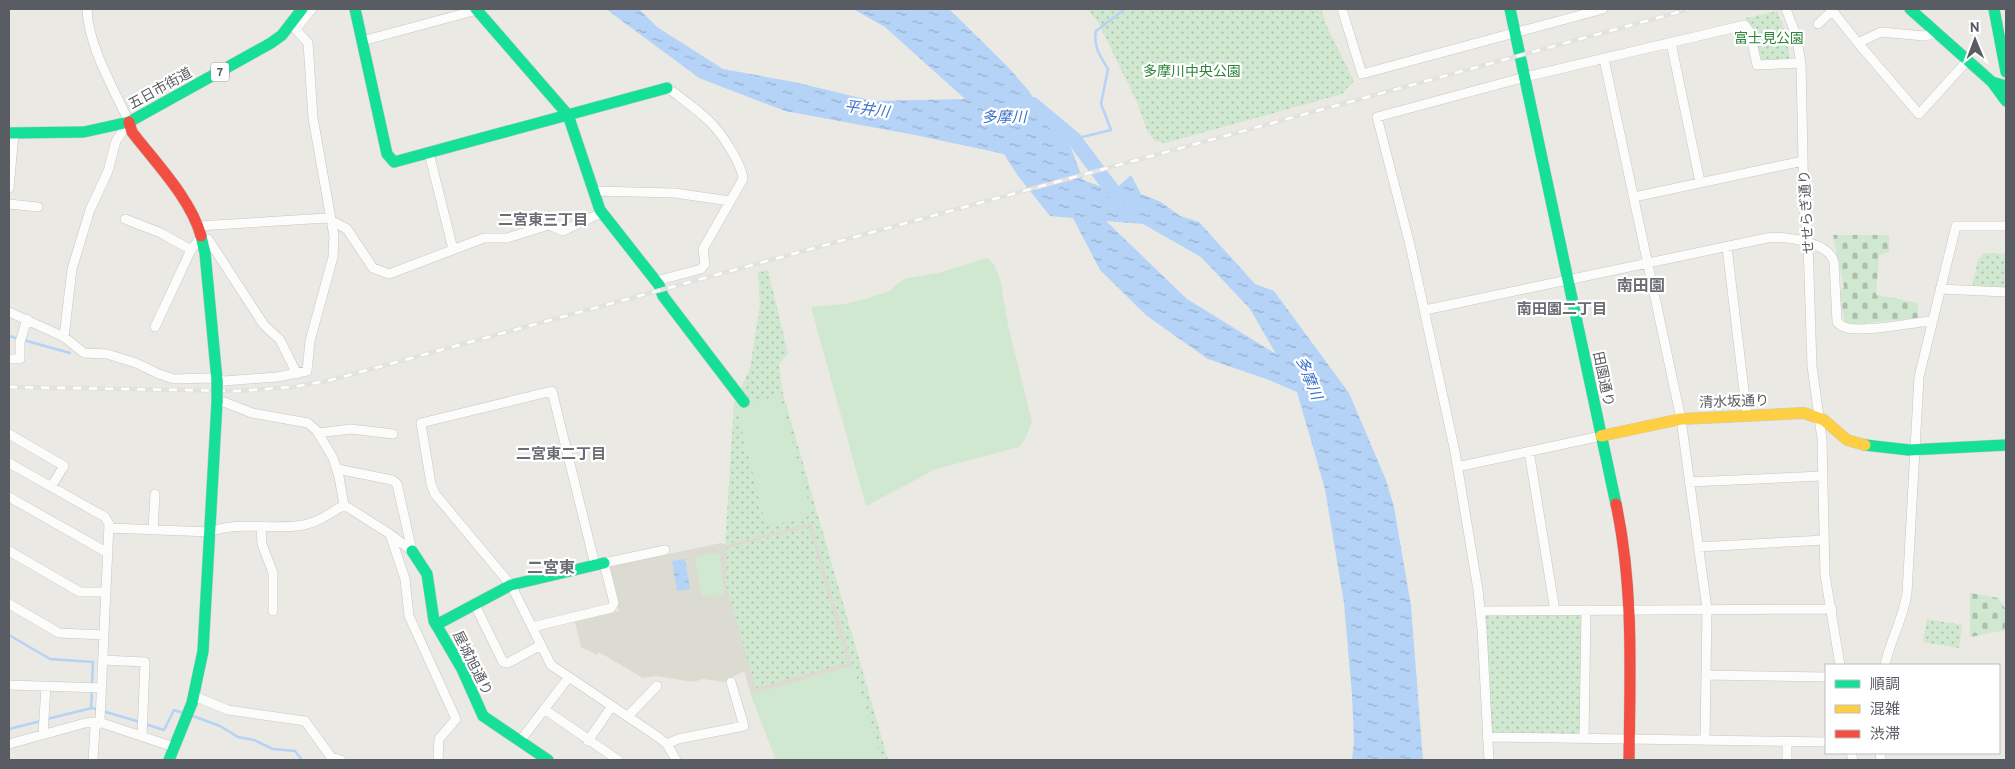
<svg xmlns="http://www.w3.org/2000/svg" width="2015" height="769" font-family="Overpass,'Noto Sans JP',sans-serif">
  <defs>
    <pattern id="cemetery-stones" width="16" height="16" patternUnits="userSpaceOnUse" patternTransform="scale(1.25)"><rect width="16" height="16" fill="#d0e8cf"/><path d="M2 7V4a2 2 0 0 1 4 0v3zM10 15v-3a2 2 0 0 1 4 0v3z" fill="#acbfab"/></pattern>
    <pattern id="park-dots" width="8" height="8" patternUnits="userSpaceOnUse" patternTransform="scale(1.25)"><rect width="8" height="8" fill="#d0e8cf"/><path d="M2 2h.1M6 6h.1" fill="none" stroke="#acbfab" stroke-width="1.8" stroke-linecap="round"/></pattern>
    <pattern id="water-ripples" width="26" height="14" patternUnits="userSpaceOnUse" patternTransform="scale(1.25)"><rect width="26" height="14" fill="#b5d3f7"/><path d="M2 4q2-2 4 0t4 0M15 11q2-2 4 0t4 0" fill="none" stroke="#96aecb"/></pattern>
  </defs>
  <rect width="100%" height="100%" fill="#eae9e3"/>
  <path fill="#dcdbd2" d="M811,522L853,666L751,695L744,671L729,679L726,682L703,679L693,682L657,676L643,678L599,652L597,655L581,647L575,622L619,611L609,570L611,566L721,543L726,545Z"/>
  <path fill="url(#cemetery-stones)" d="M1833,235H1889V252L1879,255L1876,295L1918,303V318L1845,325L1840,293L1844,287Z
    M1970,593L1998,598L2006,610V630L1970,637Z"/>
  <path fill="url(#park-dots)" d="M1087,9H1321L1327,27L1354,81L1342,94L1165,143L1154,140L1147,131L1137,102L1098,22Z
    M1777,11L1786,33L1790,59L1755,61L1746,18Z
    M1984,253L2006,254V289L1972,287L1978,260Z
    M768,270L788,354L779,364L782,390L888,760H776L751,695L853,666L811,523L725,545L734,404L750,368L760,305L758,272Z
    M809,527L847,663L756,688L726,585L727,548Z
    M1582,612L1581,737L1489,735L1482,615Z
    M1927,619L1962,625L1959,648L1923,642Z"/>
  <path fill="#d0e8cf" d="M987,258L994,264L1000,279L1008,325L1032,422L1026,437L1019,447L936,469L866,506L811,307L846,304L869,298L889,291L904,279L938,273Z
    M780,395L812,515L766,527L736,406Z
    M719,553L725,594L702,597L695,557Z
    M853,666L882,760H776L751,695Z"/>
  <path fill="url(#water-ripples)" fill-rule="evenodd" d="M606,9H639L657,27L723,69L794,82L873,101L965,99L885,27L853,9H949L1006,65L1029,91L1040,110L1055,123L1071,148L1083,180L1113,191L1131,175L1141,194L1161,202L1180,216L1199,222L1255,284L1274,291L1349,393L1386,480L1394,507L1411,606L1423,760H1352L1354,741L1352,695L1344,603L1325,489L1297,392L1269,380L1208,359L1147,316L1100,270L1073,218L1050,216L1018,176L1004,154L915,135L785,111L699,78ZM1106,221L1143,224L1201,257L1250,309L1276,354L1187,299Z
    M685,559L690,589L677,591L672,561Z"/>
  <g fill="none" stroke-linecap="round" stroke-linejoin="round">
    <path stroke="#b5d3f7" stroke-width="2.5" d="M1074,139L1111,130L1101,104L1108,69C1100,56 1093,46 1096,31L1125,9
      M9,336L70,353
      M9,635L50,659L93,662L92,684
      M91,708L92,690
      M193,716L220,726L238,737L254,740L273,749L295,751L302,760
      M47,719L92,708L140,722
      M145,724L164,730L174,710L183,713
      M9,729L41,721"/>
    <path stroke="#b5d3f7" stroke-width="15" d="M1032,104L1074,139L1113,191L1131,201"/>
    <g stroke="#c6c7c5" stroke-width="10">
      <path id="street" d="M1342,9L1362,74L1603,9
        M1786,9L1796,35L1801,63L1804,207L1808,243L1812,366L1822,439L1825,575L1840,665
        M1831,9L1858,43L1881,32L1924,36L1937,33
        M1818,24L1834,9
        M296,29L312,9
        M362,41L477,10
        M1671,43L1700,182
        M1858,43L1919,114L1967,61
        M1604,59L1681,419L1707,609L1705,740
        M429,153L453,249
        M9,188L14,133
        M594,191L674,193L730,201
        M1634,197L1803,161
        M9,204L38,207
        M125,219L161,233L191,250
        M198,226L327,218L347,229L373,268L389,274L484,238H507L549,225L563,231L601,213
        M1727,247L1747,416
        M656,281L701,269L705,264L703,249L743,179C742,164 721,132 709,121C698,110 685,101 672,91L667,88
        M1940,289L2006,292
        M1425,310L1767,238C1784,235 1829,242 1834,262L1837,322C1839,324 1843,327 1847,328C1868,332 1909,323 1931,321
        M9,312L64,337L84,353L107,354L136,363L159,374L174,379L208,378L224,381L277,377L307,371L310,341L333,257L334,236L313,118L308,43L291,24
        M155,327L191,250L201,237L208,239L264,325L280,340L297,374
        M64,337L72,269L90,210L108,171L116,141L129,122C114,89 88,46 87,9
        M9,359H20V342L27,319
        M217,402H224L252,413L308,423L317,431L333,458L339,477L344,505L390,534L412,551
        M318,433L351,429L393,434
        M9,434L64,466L51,487
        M1529,451L1555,611
        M9,463L105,517L109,524L100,720L95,728L93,760
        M1457,467L1601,436
        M337,469L392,480L397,484L412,551
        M1689,482L1822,476
        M9,497L108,553
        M261,526L262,544L273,573V611
        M109,528L210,532C239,520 272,531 303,525C318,522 331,513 344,505
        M153,530L155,494
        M390,534L405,579L409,616L456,719L439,739L438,760
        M1698,547L1824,540
        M9,551L80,592H106
        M595,565L552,391L421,423L431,484L435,494L511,585L551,665L658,737L667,744L676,760
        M9,604L59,633L104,635
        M475,605L503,662L508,663L541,645
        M1480,611L1832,609
        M532,627L611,608L614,603L604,563L665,550
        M103,660L145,662L142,736
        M1885,665C1890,640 1903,620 1907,593L1919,377L1956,226H2006
        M1706,675L1826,677
        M9,685L101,688
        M194,696L228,710L305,721L331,757L341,760
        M544,709L618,760
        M628,716L657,686
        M43,734L46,686
        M1487,737L1826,742
        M1584,738L1586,610
        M520,741L569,677
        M588,741L612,706
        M9,744L85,723L99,722L174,747
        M667,744L678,739L744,726L731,682
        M1851,753L1853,760
        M1880,753L1881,760
        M1489,760L1482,629L1478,590L1455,452L1410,245L1377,117L1525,77L1745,25L1750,32L1757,65L1801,63
        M1787,760V742"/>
    </g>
    <g stroke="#c7c8c7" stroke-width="12">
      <path id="fast" d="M355,9L387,154L394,162L667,88
        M476,9L568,115L600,210L659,285L663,296L744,402
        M1510,9L1616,504
        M1910,9L1992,82L2006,86
        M1994,9L2006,72
        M1992,82L2006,101
        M9,133L84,132L129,122L271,43L282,35L302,9
        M201,236L205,253L217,380
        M1865,445L1909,450L2006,445
        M412,551L427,574L434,621L462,669L483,716L548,760
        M436,625L511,585L604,563
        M169,760L192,703L203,651L217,402"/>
    </g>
    <g stroke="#c7c8c7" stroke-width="12">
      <path id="slow" d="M1601,436L1681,419L1804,413L1824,420L1847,440L1865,445"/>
    </g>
    <g stroke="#c7c8c7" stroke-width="12">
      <path id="jam" d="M129,122L132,132C155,162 191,199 201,236
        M1616,504C1634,588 1630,674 1629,760"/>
    </g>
    <use href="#street" stroke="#fcfcfb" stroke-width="9"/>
    <use href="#fast" stroke="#16e098" stroke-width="11"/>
    <use href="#slow" stroke="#ffcf43" stroke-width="11"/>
    <use href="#jam" stroke="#f24e42" stroke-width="11"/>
    <g stroke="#e2e2e1" stroke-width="4.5">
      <path id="rail" d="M9,387L237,391L293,387L331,380L1690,9"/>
    </g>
    <use href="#rail" stroke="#fff" stroke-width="2.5" stroke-dasharray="8" stroke-linecap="butt"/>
    <g stroke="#c7c8c7" stroke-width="12" stroke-linecap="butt">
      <path id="fast-bridge" d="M217,380V402"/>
    </g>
    <use href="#fast-bridge" stroke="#16e098" stroke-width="11"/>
  </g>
  <g text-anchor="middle" stroke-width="4.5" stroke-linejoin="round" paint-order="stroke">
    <rect fill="#fff" stroke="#8b8d91" stroke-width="1" x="211" y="62.5" width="18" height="19" rx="4"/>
    <g font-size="12" font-weight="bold" fill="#595c62">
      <text x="220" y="76">7</text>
    </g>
    <g font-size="14" fill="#2e843b" stroke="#fff">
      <text x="1769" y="43">富士見公園</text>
      <text x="1192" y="76">多摩川中央公園</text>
    </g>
    <g font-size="14" fill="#595c62" stroke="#fff">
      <text transform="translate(160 88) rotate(-29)" y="5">五日市街道</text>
      <text transform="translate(1806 212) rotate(-93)" y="5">せせらぎ通り</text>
      <text transform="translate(1604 379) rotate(78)" y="5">田園通り</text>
      <text transform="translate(1734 401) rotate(-2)" y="5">清水坂通り</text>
      <text transform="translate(473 663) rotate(63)" y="5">屋城旭通り</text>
    </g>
    <g font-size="15" font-style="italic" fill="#3970ca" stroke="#fff">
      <text transform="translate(867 109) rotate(8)" y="5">平井川</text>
      <text x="1004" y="122">多摩川</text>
      <text transform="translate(1309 378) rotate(68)" y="5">多摩川</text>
    </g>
    <g font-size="15" font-weight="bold" fill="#6a6e74" stroke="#fff">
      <text x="543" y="225">二宮東三丁目</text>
      <text x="1562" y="314">南田園二丁目</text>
      <text x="561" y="459">二宮東二丁目</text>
    </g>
    <g font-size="16" font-weight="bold" fill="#6a6e74" stroke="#fff">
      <text x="1641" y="291">南田園</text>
      <text x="551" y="573">二宮東</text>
    </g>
  </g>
  <rect width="2015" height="769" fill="none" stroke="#595c62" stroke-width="20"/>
  <rect x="1825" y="664" width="175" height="90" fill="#ffffff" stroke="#bdbec0"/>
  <rect x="1835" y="680" width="25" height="8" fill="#16e098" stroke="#bdbec0"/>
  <text x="1870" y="689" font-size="15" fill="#595c62">順調</text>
  <rect x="1835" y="705" width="25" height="8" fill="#ffcf43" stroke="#bdbec0"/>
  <text x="1870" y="714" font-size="15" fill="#595c62">混雑</text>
  <rect x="1835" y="730" width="25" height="8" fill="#f24e42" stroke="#bdbec0"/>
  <text x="1870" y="739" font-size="15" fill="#595c62">渋滞</text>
  <g transform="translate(1975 40) rotate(359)" stroke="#ffffff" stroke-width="4" paint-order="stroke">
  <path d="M0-4L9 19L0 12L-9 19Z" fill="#595c62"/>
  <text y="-8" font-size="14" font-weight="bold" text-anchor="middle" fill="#595c62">N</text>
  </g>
</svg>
